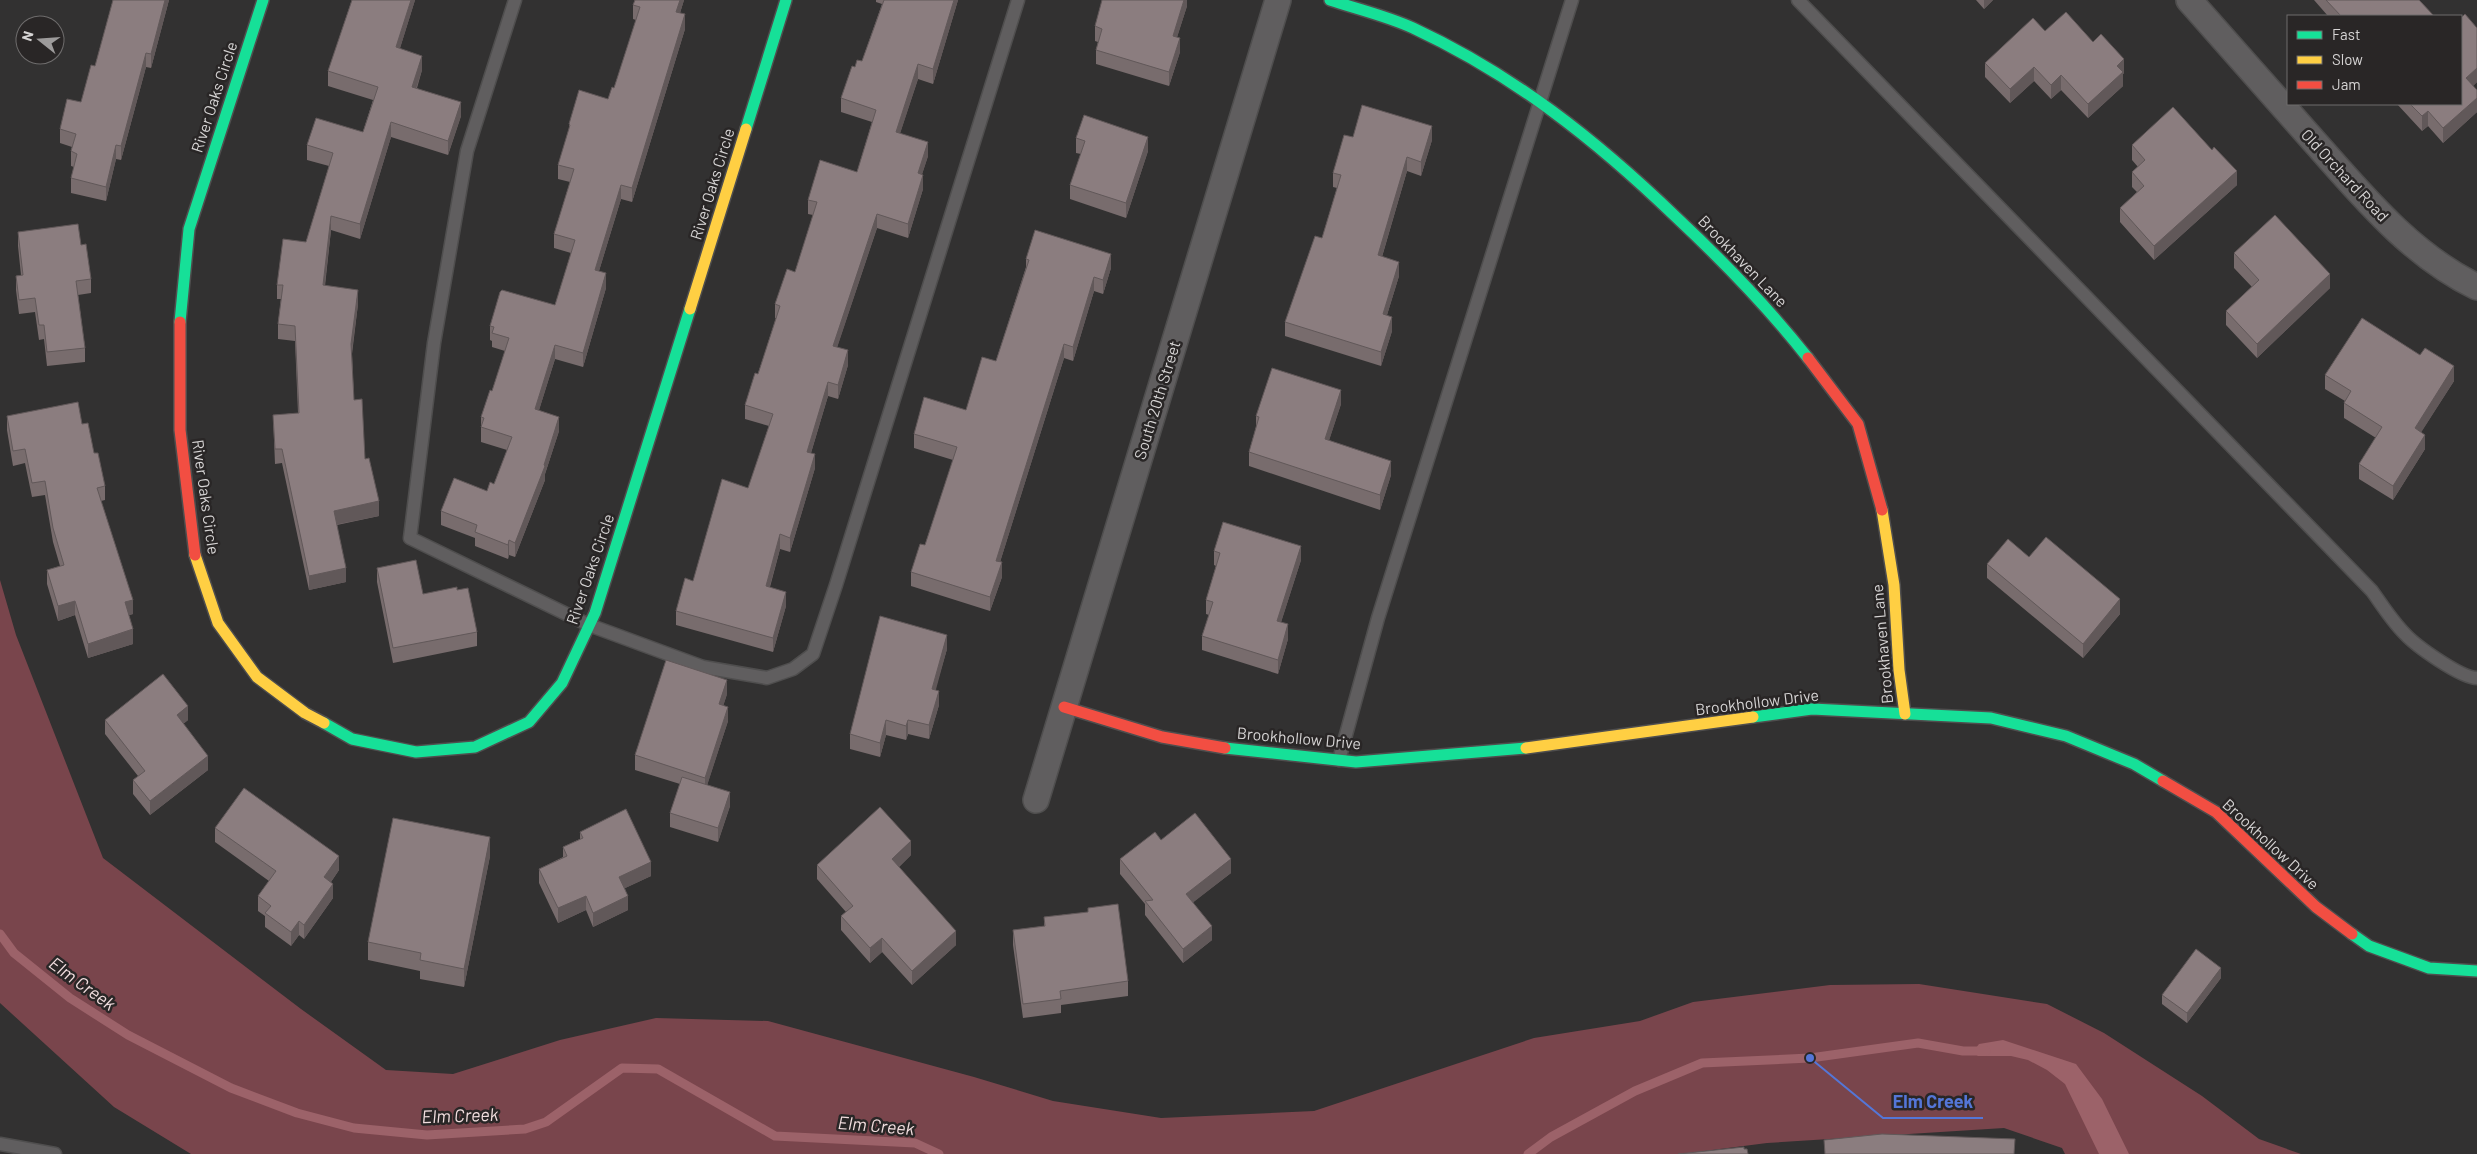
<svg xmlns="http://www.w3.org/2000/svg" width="2477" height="1154" font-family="Barlow,sans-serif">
  <rect width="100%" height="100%" fill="#323131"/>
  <path fill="#79454c" d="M0,580L16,635L103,858L301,1009L386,1070L453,1074L560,1040L656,1018L768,1021L974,1077L1053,1101L1161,1118L1314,1111L1534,1038L1640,1021L1693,1002L1830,985L1919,984L2047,1004L2104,1033L2202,1096L2259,1139L2301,1154H2065L2062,1148L2004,1128L1767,1143L1681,1154H191L114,1107L0,1003Z"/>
  <path fill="#9c6269" d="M2003,1040L2076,1064L2102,1099L2129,1154H2099L2065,1084L2047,1070L2028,1060L2011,1056H1978L1973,1052L1979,1044Z"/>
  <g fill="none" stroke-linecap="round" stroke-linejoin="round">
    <path stroke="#9c6269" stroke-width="9" d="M0,934L14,953L70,998L128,1035L231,1088L297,1113L354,1128L427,1135L525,1129L546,1122L622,1068L658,1069L775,1136L915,1143L939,1154
      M1528,1154L1551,1137L1635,1091L1702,1063L1810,1058L1918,1043L1963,1051H1986"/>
    <g stroke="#4f4e4e" stroke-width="15">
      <path id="lane" d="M515,0L467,151L434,343L410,538L589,625L703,667L767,678L793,669L813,654L836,585L1018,0
        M1798,0L2372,591C2382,605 2392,621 2405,634C2416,646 2461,678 2477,678
        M1339,760L1378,618L1572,0
        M0,1144L55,1154"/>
    </g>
    <g stroke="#4f4e4e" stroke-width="28">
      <path id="street" d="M2189,0C2230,46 2271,93 2312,139C2361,194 2409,254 2477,287
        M1036,800L1278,0"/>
    </g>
    <g stroke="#4f4e4e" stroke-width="14">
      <path id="fast" d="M1330,0C1357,9 1387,16 1413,28C1514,75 1596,140 1676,217C1723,261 1768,307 1808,358
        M746,129L786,0
        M180,322L189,229L263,0
        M1753,717L1812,709L1991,718L2066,736L2134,764L2163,781
        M324,723L352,739L416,752L475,747L529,722L562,683L595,613L690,309
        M1225,748L1356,762L1526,748
        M2352,934L2369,946L2429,968L2477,971"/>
    </g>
    <g stroke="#4f4e4e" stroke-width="14">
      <path id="slow" d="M690,309L746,129
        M1882,510L1894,585L1899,670L1905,714
        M195,555L218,623L257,677L305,713L324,723
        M1526,748L1753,717"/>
    </g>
    <g stroke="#4f4e4e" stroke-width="14">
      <path id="jam" d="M180,322V430L195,555
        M1808,358L1858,424L1882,510
        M1064,707L1162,737L1225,748
        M2163,781L2216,812L2316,907L2352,934"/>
    </g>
    <use href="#lane" stroke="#605e5f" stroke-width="12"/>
    <use href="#street" stroke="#605e5f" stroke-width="25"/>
    <use href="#fast" stroke="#16e098" stroke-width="11"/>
    <use href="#slow" stroke="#ffcf43" stroke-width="11"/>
    <use href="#jam" stroke="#f24e42" stroke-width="11"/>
  </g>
  <path fill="#786c6d" d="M113,0H169L151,68L146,67L121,160L116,159L106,201L71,193V178L74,167L71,166V151L72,147L60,143V129L81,102L95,66Z
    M352,0H415L400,48L422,70L417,88L461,116L448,155L391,137L360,239L331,230L325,286L358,304L352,354L354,400L365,459L379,516L337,525L346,582L309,590L282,463L275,464L273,415L298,413L295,341L278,339V324L281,299H277V285L306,242L329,166L307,160V145L363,132L373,100L328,86V71Z
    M635,0H684L680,13L685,29L632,202L621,199L599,271L606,288L583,367L555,359L539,410L559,431L545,474V480L515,557L509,555L508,559L475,546V538L441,525V511L487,491L494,484L507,450L481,442V417L492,391L505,351L492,347V341L490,340V326L555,305L571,253L554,248V234L570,182L558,179V165L569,131V124L608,99L614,88L636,20L633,19V5Z
    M876,0H958L933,84L918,79L900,133L928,156L922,174L923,189L908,238L877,228L837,347L848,365L838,399L828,396L811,453L815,468L790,552L780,549L770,587L786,606L773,652L676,625V611L693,581L748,488L769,426L745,419V405L758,374L776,318H775V304L795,272L813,215L808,214V200L857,172L872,122L841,112V98L855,67L862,61L882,4L876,2Z
    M1187,0V6L1177,37L1180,52L1169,86L1096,64V50L1098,42L1095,41V26Z
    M1976,0H1993L1984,9Z
    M2314,0H2419L2434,16H2328Z
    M2477,28V82L2473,86L2477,90V112L2443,143L2428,126L2422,131L2397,104H2461Z
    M2045,31L2093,42L2124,73L2123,74V86L2088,118L2061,90L2051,99L2034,81L2010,103L1985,77V63Z
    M1353,137L1432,140L1421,176L1407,171L1382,257L1399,276L1387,315L1392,331L1381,366L1285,336V322L1322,238L1337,188L1333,187V173Z
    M1076,138L1148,151L1126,218L1070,199V185L1081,154L1076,153Z
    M2132,145L2237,185L2154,260L2120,222V208L2137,192L2132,187V172L2138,167L2132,160Z
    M18,232L81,245L91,279V293L78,295L85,348V362L47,366L44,339L39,340L35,312L19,314L16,290V276L21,275L18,246Z
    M2234,253L2330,288L2257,358L2226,325V311L2252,287L2234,268Z
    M1026,259L1111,268L1103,294L1094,291L1073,361L1064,358L1000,562L1002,577L990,611L911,586V572L925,545L953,460L914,448V434L966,410L996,361L1026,267Z
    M2325,375L2454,381L2421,432L2425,449L2393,500L2359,479V464L2376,438L2344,418V403L2345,401L2325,389Z
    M1341,404L1329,440L1391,475L1380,510L1249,466V452L1256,427V416Z
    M7,416L82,424L94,453L105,486V500L101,501L133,614L129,615L133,644L88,658L75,615L58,621L47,584V570L60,566L53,542L45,495L32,497L25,463L13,466L7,430Z
    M1214,551L1301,560L1281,622L1288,639L1278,674L1202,650V636L1209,615L1206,614V600L1216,566L1214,565Z
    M2029,557L2120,614L2083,658L1987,578V564Z
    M377,568L423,594L457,590L477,632V646L393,663L377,582Z
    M947,649L935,690L939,705L929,739L908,734L906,740L886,735L880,757L850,749V734Z
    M727,694L723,706L728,721L707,785L730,806L718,842L670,827V813L680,784L635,770V755Z
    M105,720H188L183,724L208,770L150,815L133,794V780L138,776L105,734Z
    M215,828L339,870L331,882L333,898L304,939L299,935L291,946L265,927V916L258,911V896L269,881L215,842Z
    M580,832L651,876L625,888L628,910L593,927L586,910L558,923L539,883V869L563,857V847L580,839Z
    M1161,840L1231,873L1193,902L1212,940L1183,963L1145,915V904L1120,874V859Z
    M911,855L899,867L956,945L912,985L882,952L870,963L841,930V916L846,912L817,879V865Z
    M490,856L464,987L420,979V971L368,960V942Z
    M1088,908L1128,981V996L1061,1005V1013L1023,1018L1013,945V930L1044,926V917L1088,912Z
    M2221,978L2187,1023L2162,1004V995Z"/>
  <path fill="#615859" d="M165,0H169L151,68V54Z
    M411,0H415L396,61V47Z
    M680,0H684L676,26V12Z
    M954,0H958L933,84V69Z
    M1184,0H1187V6L1173,50V36Z
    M1984,0H1993L1984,9Z
    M685,14V29L632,202V188Z
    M1180,38V52L1169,86V72Z
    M146,53V67L121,160V146Z
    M422,56V70L412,101V87Z
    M2124,59V73L2123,74V86L2088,118V104L2117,66Z
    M918,64V79L896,146V132Z
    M2034,67V81L2010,103V89Z
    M2477,68V82L2466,92V78Z
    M2061,75V90L2051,99V85Z
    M2477,98V112L2443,143V128Z
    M461,102V116L448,155V141Z
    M2428,111V126L2422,131V116Z
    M391,122V137L360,239V224Z
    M1432,126V140L1421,176V162Z
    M1148,137V151L1126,218V203Z
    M928,142V156L918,187V173Z
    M116,145V159L106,201V187Z
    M1407,157V171L1378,270V255Z
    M2237,171V185L2154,260V246Z
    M923,175V189L908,238V224Z
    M621,185V199L595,284V270Z
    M877,214V228L833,360V346Z
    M331,216V230L323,300V285Z
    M1111,254V268L1103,294V280Z
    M1399,262V276L1383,328V314Z
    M606,273V288L583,367V353Z
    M2330,274V288L2257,358V344Z
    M1094,277V291L1073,361V347Z
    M358,290V304L351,358V344Z
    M1392,317V331L1381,366V352Z
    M1064,344V358L996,575V561Z
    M555,345V359L535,423V409Z
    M848,350V365L838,399V385Z
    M2454,366V381L2415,442V428Z
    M828,382V396L807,466V452Z
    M1341,390V404L1325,453V439Z
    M559,417V431L545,474V480L515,557V543L544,465Z
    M2425,435V449L2393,500V486Z
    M815,454V468L790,552V538Z
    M1391,461V475L1380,510V495Z
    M379,501V516L334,525V511Z
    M780,534V549L766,600V586Z
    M509,540V555L508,559V545Z
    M1301,546V560L1277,635V621Z
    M1002,562V577L990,611V597Z
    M346,568V582L309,590V576Z
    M786,592V606L773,652V638Z
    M2120,599V614L2083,658V644Z
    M133,600V614L125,616V602Z
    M75,601V615L58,621V606Z
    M1288,624V639L1278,674V660Z
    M133,629V644L88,658V644Z
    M947,635V649L932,704V689Z
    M727,680V694L719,719V704Z
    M939,691V705L929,739V725Z
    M188,706V720L177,729V715Z
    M728,707V721L705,792V778Z
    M886,720V735L880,757V743Z
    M908,720V734L906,740V726Z
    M208,756V770L150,815V801Z
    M730,792V806L718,842V828Z
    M490,837V856L464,987V969Z
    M911,841V855L892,873V859Z
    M339,856V870L324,892V877Z
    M1231,859V873L1186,908V894Z
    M651,862V876L619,891V877Z
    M333,884V898L304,939V925Z
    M586,896V910L558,923V908Z
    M628,896V910L593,927V913Z
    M299,921V935L291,946V932Z
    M1212,926V940L1183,963V949Z
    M956,931V945L912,985V971Z
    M882,938V952L870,963V948Z
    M2221,968V978L2187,1023V1013Z"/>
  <path fill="#8b7d7f" stroke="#615859" d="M113,0H165L151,54L146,53L121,146L116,145L106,187L71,178L77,154L71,151L76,134L60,129L67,99L81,102L91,65L95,66Z
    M352,0H411L396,47L422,56L412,87L461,102L448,141L391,122L360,224L331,216L323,285L358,290L351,344L354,400L362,399L365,459L369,458L379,501L334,511L346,568L309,576L282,449H275L273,415L299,413L295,326L278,324L283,285H277L283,239L306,242L333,153L307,145L316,118L363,132L378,87L328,71Z
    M635,0H680L676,12L685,14L632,188L621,185L595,270L606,273L583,353L555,345L535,409L559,417L544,465L545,466L515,543L509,540L508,545L475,532L477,525L441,511L454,478L487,491L490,482L494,484L512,437L481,427L484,418L481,417L490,390L492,391L509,338L492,333L494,327L490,326L500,292L502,290L555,305L575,240L554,234L574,169L558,165L570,125L569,124L579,90L608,99L612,87L614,88L640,7L633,5Z
    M884,0H954L933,69L918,64L896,132L928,142L918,173L923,175L908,224L877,214L833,346L848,350L838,385L828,382L807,452L815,454L790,538L780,534L766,586L786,592L773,638L676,611L685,578L693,581L722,479L748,488L773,414L745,405L755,373L758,374L780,306L775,304L787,269L795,272L817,202L808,200L820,160L857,172L876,110L841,98L852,66L855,67L857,60L862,61Z
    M1102,0H1184L1173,36L1180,38L1169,72L1096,50L1102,29L1095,26Z
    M2326,0H2419L2434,16H2341Z
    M2066,12L2093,42L2101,34L2124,59L2117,66L2123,72L2088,104L2061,75L2051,85L2034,67L2010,89L1985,63L2033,18L2045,31Z
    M2465,14L2477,28V68L2466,78L2477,90V98L2443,128L2428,111L2422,116L2410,104H2461V18Z
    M1362,105L1432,126L1421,162L1407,157L1378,255L1399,262L1383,314L1392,317L1381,352L1285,322L1315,236L1322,238L1341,175L1333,173L1344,135L1353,137Z
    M2173,107L2212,150L2214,147L2237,171L2154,246L2120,208L2144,186L2132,172L2145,160L2132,145Z
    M1084,115L1148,137L1126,203L1070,185L1085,141L1076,138Z
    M2275,215L2330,274L2257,344L2226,311L2259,280L2234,253Z
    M78,224L81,245L86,244L91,279L76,281L85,348L47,352L44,325H39L35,298L19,300L16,276L23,275L18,232Z
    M1035,230L1111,254L1103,280L1094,277L1073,347L1064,344L996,561L1002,562L990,597L911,572L920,544L925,545L957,447L914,434L924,397L966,410L982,357L996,361L1029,260L1026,259Z
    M2362,318L2420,355L2425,348L2454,366L2415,428L2425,435L2393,486L2359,464L2382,427L2344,403L2351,391L2325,375Z
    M1272,368L1341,390L1325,439L1391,461L1380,495L1249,452L1259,417L1256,416Z
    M78,402L82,424L88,423L94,453H98L105,486L97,488L133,600L125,602L133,629L88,644L75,601L58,606L47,570L64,565L53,528L45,481L32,483L25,449L13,451L7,416Z
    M1223,522L1301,546L1277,621L1288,624L1278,660L1202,636L1213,602L1206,600L1220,553L1214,551Z
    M2046,537L2120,599L2083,644L1987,564L2008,539L2029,557Z
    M416,560L423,594L457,587V590L468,588L477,632L393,648L377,568Z
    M880,616L947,635L932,689L939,691L929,725L908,720L906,726L886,720L880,743L850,734Z
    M666,660L727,680L719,704L728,707L705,778L635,755Z
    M163,674L188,706L177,715L208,756L150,801L133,780L145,771L105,720Z
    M682,777L730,792L718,828L670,813Z
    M244,788L339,856L324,877L333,884L304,925L299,921L291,932L265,913L271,906L258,896L276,871L215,828Z
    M880,807L911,841L892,859L956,931L912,971L882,938L870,948L841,916L853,906L817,865Z
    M626,809L651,862L619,877L628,896L593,913L586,896L558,908L539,869L567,856L563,847L583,838L580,832Z
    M1195,813L1231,859L1186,894L1212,926L1183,949L1145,901L1153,900L1120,859L1155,832L1161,840Z
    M393,818L490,837L464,969L420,960L421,953L368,942Z
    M1118,904L1128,981L1060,991L1061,999L1023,1004L1013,930L1045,926L1044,917L1088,912V908Z
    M2196,949L2221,968L2187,1013L2162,995Z
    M1882,1134L2015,1139L2014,1154H1825L1824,1140Z
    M1744,1147V1149H1747L1748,1154H1678Z"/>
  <g text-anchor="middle" stroke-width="5" stroke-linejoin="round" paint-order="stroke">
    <g font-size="16" fill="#d6d4d4" stroke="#292626">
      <text transform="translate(214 97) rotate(-72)" y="6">River Oaks Circle</text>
      <text transform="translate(2345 175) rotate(47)" y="6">Old Orchard Road</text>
      <text transform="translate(712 184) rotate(-73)" y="6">River Oaks Circle</text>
      <text transform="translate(1743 261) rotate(46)" y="6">Brookhaven Lane</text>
      <text transform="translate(1157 400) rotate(-73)" y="6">South 20th Street</text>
      <text transform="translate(206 497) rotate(82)" y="6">River Oaks Circle</text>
      <text transform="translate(590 569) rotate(-71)" y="6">River Oaks Circle</text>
      <text transform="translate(1882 644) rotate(-95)" y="6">Brookhaven Lane</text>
      <text transform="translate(1757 702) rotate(-7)" y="6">Brookhollow Drive</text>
      <text transform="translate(1299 738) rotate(5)" y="6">Brookhollow Drive</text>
      <text transform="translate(2271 844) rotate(43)" y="6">Brookhollow Drive</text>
    </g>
    <g font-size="18" font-style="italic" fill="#f2dedf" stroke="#292626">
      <text transform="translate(82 984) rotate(36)" y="6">Elm Creek</text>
      <text transform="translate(460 1116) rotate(-2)" y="6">Elm Creek</text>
      <text transform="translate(876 1126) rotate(5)" y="6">Elm Creek</text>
    </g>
  </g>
  <path fill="none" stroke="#5476d7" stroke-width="2" d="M1810 1058L1883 1118H1983"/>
  <circle fill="#5476d7" stroke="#292626" stroke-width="2" cx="1810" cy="1058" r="5"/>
  <g font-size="18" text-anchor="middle" font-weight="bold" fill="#5476d7" stroke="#292626" stroke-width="5" stroke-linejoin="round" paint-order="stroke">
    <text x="1933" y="1108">Elm Creek</text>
  </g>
  <rect x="2287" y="15" width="175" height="90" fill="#292626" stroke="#6e6c6c"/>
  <rect x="2297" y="31" width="25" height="8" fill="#16e098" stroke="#6e6c6c"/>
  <text x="2332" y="40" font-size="15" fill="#d6d4d4">Fast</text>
  <rect x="2297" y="56" width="25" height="8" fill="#ffcf43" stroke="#6e6c6c"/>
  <text x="2332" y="65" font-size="15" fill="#d6d4d4">Slow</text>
  <rect x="2297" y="81" width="25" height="8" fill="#f24e42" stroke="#6e6c6c"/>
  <text x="2332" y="90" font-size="15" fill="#d6d4d4">Jam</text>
  <g transform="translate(40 40) rotate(287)"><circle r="24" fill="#292626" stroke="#6e6c6c"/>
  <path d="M0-4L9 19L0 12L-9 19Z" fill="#9d9b9b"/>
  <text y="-8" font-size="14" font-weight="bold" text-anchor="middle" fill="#d6d4d4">N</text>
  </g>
</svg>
